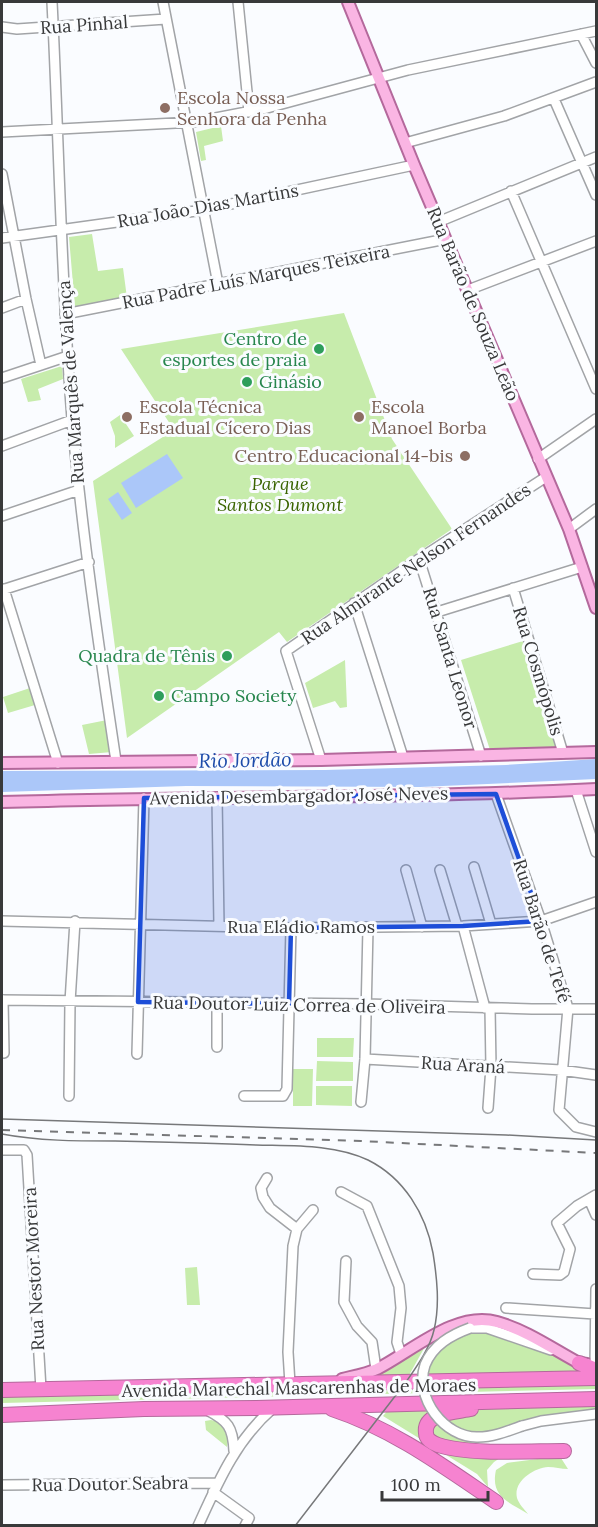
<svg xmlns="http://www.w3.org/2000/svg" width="598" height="1527" font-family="Lora,serif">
  <rect width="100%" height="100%" fill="#fafcff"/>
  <path fill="#c7ecac" d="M221,126L223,141L204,146L206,160L201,161L196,132Z
    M92,234L98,271L123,268L127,298L75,308L69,237Z
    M344,313L392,439L452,529L287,642L279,632L127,738L93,481L174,430L121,349Z
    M62,366L63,379L38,389L41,400L28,402L21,379Z
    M120,415L134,436L115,448V436L110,422Z
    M523,641L557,746L556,748L490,750L461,660Z
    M345,660L347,707L340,708L335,701L313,708L305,683Z
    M30,688L35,705L8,713L3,697Z
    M107,720L112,752L89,754L82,725Z
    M317,1038H354L353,1057H317Z
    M317,1061L353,1062V1081H316Z
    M293,1069H313L312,1106H293Z
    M316,1086H352V1106L316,1105Z
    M197,1267L200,1305H187L185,1268Z
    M470,1330C513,1330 557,1355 596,1371L426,1379C428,1352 448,1341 470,1330Z
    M427,1343L408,1377L370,1376Z
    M596,1381V1389L2,1403V1397Z
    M596,1400V1410L549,1416L476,1436L442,1423L456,1404Z
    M429,1408L431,1411L423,1434L503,1456L494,1462L487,1470L488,1487L477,1474L383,1416L388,1410Z
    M435,1419L456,1435L473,1443C452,1442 426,1449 435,1419Z
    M211,1420C225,1423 230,1432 227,1447L206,1430L205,1421Z
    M553,1457L561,1458L568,1469C561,1469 555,1467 548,1467C534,1468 513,1481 517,1498C519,1504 524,1509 528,1514C509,1502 490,1497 496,1470L507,1463Z"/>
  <path fill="#abc7f9" d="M167,454L183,478L136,508L121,483Z
    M118,492L132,513L122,520L108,499Z
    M596,759V779L420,787L186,786L2,792V771L325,770L506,765Z"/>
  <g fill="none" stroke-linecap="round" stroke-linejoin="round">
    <g stroke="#a2a4a7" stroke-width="12">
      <path id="minor" d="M52,2C59,141 61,280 72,419C82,533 99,648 116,761
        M163,2L218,284
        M238,2L249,112
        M2,27L17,29L166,19
        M581,34L596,63
        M554,99L596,195
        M2,132L195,122L267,108L408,70L596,31
        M405,143L504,116L596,82
        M2,174L26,299L41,365
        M511,191L596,389
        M438,222L596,157
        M2,238L203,210L414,165
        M468,290L596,241
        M2,308L26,299
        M65,314L446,239
        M2,378L68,356
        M2,446L72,420
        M538,459L596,419
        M2,516L79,490
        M569,529L596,509
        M419,559L481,756
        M513,588L563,753
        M4,589L58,763
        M2,590L89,562
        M354,603L403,757
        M437,612L582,567
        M321,760L286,651L419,559L546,477
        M576,790L596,852
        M496,794L541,921L568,1008L559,1110L576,1127L596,1132
        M217,797L219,926
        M474,867L491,924
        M406,870L422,927
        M440,870L457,926
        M2,921L291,928L463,926L541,921L596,902
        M463,926L485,1008
        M2,1000L366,1004L532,1009H596
        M3,1000L4,1053
        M217,1047V1003
        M137,1054L144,798
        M365,1059L561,1070L596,1075
        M69,1096L70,1002L75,921
        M244,1096H283L287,1089L291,928
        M361,1102L365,1059L368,928
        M488,1108L491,1067L490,1008
        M2,1150H24L27,1155L41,1389
        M267,1178L261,1188L263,1197L270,1208L297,1229
        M341,1192L367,1206L399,1286L401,1308L397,1342L401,1354
        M589,1199L596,1215
        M346,1261L344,1302L357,1326L372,1342L376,1369
        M533,1274L560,1275L564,1272L570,1249L557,1223L577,1206L596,1195
        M506,1308L595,1314L596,1305
        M470,1328H487L551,1350
        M595,1366L596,1289
        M290,1384L288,1352L293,1246L297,1229L313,1210
        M207,1410C228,1421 233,1427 234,1451
        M522,1426L541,1421L596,1414
        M2,1485L218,1483
        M213,1492L249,1518L245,1526
        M198,1526C218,1482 236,1440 273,1408"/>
    </g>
    <g stroke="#b4699c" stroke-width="14">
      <path id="major" d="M348,2L414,165L569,529L596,608
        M2,763L321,760L596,752
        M2,802C200,796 398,799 596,789
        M342,1379C354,1376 366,1374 377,1369C411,1352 456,1310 497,1322C526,1330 553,1349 579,1363L587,1364"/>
    </g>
    <g stroke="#b4699c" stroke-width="16">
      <path id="highway" d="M579,1363L596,1370
        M2,1390L596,1378
        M332,1409C393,1429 443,1466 496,1502
        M471,1409C457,1412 423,1412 426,1433C426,1439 432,1443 438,1445C470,1455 530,1451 564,1451
        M2,1415L144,1409L256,1408L596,1399"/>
    </g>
    <use href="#minor" stroke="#fff" stroke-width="9"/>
    <use href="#major" stroke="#fab5e3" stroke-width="10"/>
    <use href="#highway" stroke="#f683d0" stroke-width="14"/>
    <path stroke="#77787a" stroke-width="1.5" d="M2,1119L506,1135L596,1140
      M2,1134C38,1141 77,1141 115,1141C162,1142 209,1143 256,1145C292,1146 334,1144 368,1160C404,1178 426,1214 433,1253C437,1278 440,1305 434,1330C430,1348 417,1366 406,1382L295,1526"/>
    <path stroke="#77787a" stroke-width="2" stroke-dasharray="8 8" stroke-linecap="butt" d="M2,1130L361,1141L596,1153"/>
    <g stroke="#a2a4a7" stroke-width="12" stroke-linecap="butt">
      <path id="minor-bridge" d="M470,1328C451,1335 433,1345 425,1365C414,1397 444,1438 478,1437C493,1437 508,1431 522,1426"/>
    </g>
    <use href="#minor-bridge" stroke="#fff" stroke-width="9"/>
  </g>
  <path fill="#1d4ed8" fill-opacity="0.2" stroke="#1d4ed8" stroke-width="4.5" stroke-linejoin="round" d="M496,794L541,921L463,926L291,928L289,1004L138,1002L144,798Z"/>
  <g fill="#8d6e63" stroke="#fafcff" stroke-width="2">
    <circle cx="165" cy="108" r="6"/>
    <circle cx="127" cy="417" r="6"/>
    <circle cx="359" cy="417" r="6"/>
    <circle cx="465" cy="456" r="6"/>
  </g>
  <g fill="#2e9e5b" stroke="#fafcff" stroke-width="2">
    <circle cx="319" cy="349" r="6"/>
    <circle cx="247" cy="382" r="6"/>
    <circle cx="227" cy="656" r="6"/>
    <circle cx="159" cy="696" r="6"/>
  </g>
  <g text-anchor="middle" stroke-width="6" stroke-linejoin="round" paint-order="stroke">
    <g font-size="18" fill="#38393a" stroke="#fafcff">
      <text transform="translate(84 25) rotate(-4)" y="6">Rua Pinhal</text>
      <text transform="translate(208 206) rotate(-10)" y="6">Rua João Dias Martins</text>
      <text transform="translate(256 277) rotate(-11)" y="6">Rua Padre Luís Marques Teixeira</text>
      <text transform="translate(473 304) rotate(67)" y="6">Rua Barão de Souza Leão</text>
      <text transform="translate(71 382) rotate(-94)" y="6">Rua Marquês de Valença</text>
      <text transform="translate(416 564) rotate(-34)" y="6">Rua Almirante Nelson Fernandes</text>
      <text transform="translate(450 658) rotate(73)" y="6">Rua Santa Leonor</text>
      <text transform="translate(538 671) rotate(73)" y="6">Rua Cosmópolis</text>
      <text transform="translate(299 796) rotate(-1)" y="6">Avenida Desembargador José Neves</text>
      <text x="301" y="933">Rua Eládio Ramos</text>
      <text transform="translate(542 931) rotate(72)" y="6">Rua Barão de Tefé</text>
      <text transform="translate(299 1005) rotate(1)" y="6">Rua Doutor Luiz Correa de Oliveira</text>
      <text transform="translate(463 1065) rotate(3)" y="6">Rua Araná</text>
      <text transform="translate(34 1269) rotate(-93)" y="6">Rua Nestor Moreira</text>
      <text transform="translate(299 1388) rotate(-1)" y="6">Avenida Marechal Mascarenhas de Moraes</text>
      <text transform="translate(110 1484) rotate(-1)" y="6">Rua Doutor Seabra</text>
    </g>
    <g font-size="18" fill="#785e54" stroke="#fafcff" text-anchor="start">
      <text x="177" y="104">Escola Nossa<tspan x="177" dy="21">Senhora da Penha</tspan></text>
      <text x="139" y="413">Escola Técnica<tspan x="139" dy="21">Estadual Cícero Dias</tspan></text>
      <text x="371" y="413">Escola<tspan x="371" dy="21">Manoel Borba</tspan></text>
      <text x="453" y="462" text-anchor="end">Centro Educacional 14-bis</text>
    </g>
    <g font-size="18" fill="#27864d" stroke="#fafcff" text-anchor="end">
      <text x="307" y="345">Centro de<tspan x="307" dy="21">esportes de praia</tspan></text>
      <text x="259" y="388" text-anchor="start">Ginásio</text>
      <text x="215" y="662">Quadra de Tênis</text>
      <text x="171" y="702" text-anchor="start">Campo Society</text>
    </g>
    <g font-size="18" font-style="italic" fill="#3a6400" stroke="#fafcff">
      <text x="280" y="490">Parque<tspan x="280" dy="21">Santos Dumont</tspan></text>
    </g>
    <g font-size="20" font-style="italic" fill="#1e4caa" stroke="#fafcff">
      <text transform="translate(245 760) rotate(-1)" y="7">Rio Jordão</text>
    </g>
  </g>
  <rect width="598" height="1527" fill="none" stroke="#38393a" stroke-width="6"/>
  <path d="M382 1491v9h106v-9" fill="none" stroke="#38393a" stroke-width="3"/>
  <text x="391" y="1491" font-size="18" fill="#38393a" stroke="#fafcff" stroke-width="4.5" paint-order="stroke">100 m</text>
</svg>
